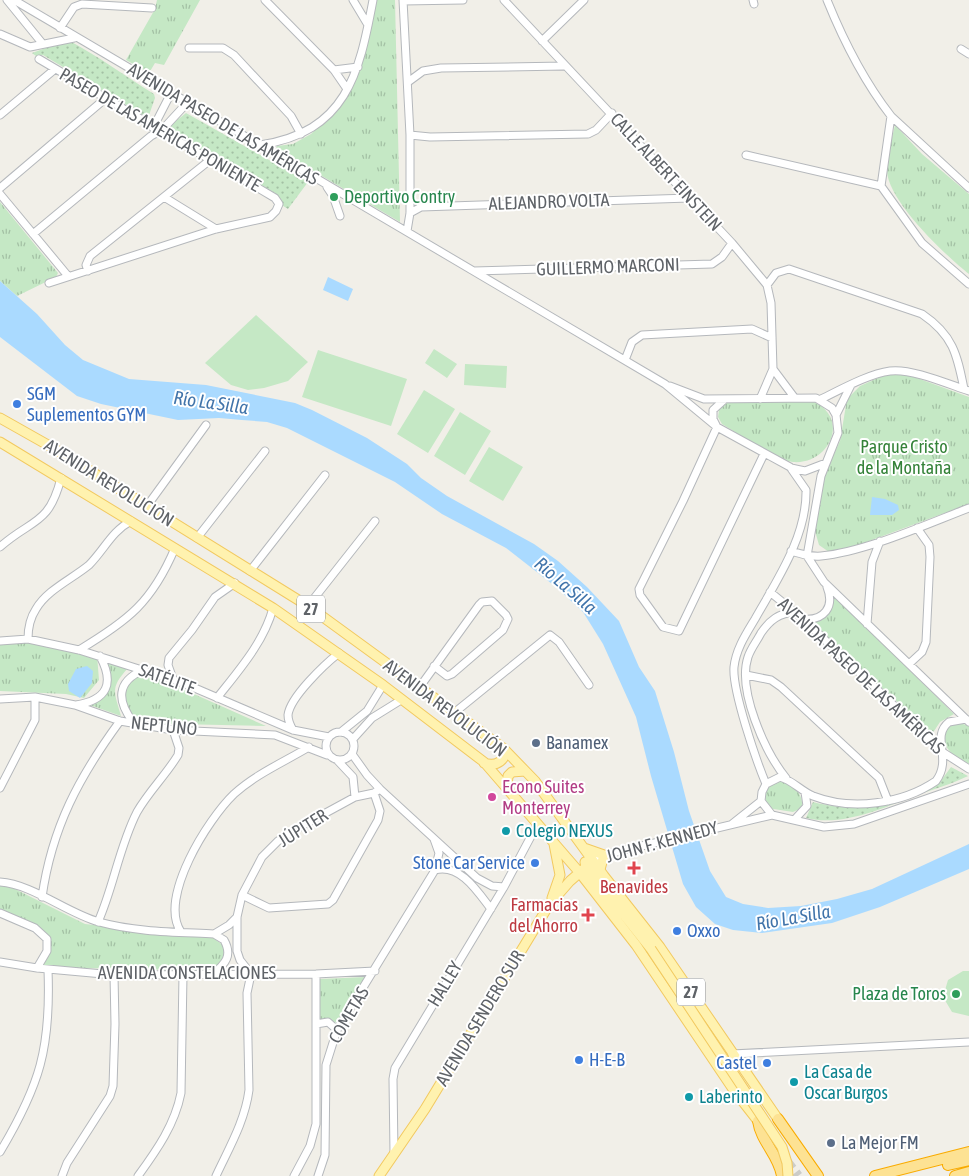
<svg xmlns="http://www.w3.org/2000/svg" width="969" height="1176" font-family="'Asap Condensed',sans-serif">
  <defs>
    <pattern id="grass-dots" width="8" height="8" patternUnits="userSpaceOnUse" patternTransform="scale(1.25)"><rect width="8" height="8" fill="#c5e8c5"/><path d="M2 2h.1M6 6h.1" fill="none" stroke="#a3c0a4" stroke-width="1.8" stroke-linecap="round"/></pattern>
    <pattern id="park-tufts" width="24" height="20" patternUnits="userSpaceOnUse" patternTransform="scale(1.25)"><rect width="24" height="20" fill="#c5e8c5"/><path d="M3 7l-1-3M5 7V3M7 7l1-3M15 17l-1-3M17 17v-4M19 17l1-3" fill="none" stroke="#a3c0a4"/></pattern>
  </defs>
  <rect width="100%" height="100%" fill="#f1efe8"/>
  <path fill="url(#grass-dots)" d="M68,40C98,56 125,76 154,94L155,98L148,118L43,55L36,56L32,53Z
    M186,113L308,182L288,209L280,204L275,193L166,129Z
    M951,767L968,776C952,784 934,789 917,795C883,808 843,827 806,818L813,802C866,815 885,804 934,786L940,782Z"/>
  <path fill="url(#park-tufts)" d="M157,0H200L164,65L155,63L149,73L126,60L155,9Z
    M375,0H395L400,222L276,149L277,146L293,144L311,134L326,119L353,82Z
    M895,125L922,154L969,194V274C946,256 888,201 887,171C886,157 892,139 895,125Z
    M0,202L58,273L56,277L17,296L0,281Z
    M887,374H906L969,397V504L845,550L829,552L819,545L815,531L820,498L827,469L840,441L847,399L860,386Z
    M812,401C851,417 830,465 793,462C776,461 739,434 722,424L718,417L719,410L728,402Z
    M835,597L954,714L940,722L932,734L813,624L827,615Z
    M0,642H22L97,655L99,680L84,698L66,694L0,691Z
    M101,660L128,668C110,688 114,691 121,716L87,704L97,697L105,683Z
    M142,671L266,726L129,723L120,707V691Z
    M957,722L969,726V764L952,754L944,744L946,728Z
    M779,778C791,786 804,791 802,808L793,812L767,808C763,792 765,786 779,778Z
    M0,885H7L85,924L213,938L223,945L226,955L215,971L40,967L49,953L50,938L44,932L0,909Z
    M366,977L337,1023L330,1020L318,1021L320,979Z"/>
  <path fill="#c5e8c5" d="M256,315L308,362L288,381L264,388L248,390L231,385L205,363Z
    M434,349L457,364L447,378L425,363Z
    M318,350L407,379L391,426L302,397Z
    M465,364L507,366L506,388L464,385Z
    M424,390L455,409L428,453L397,434Z
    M460,412L491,431L465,475L434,456Z
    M489,447L523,467L503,501L469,481Z
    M963,971H969V1016L952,1012L943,997L948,980Z"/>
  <path fill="#aadaff" d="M328,277L353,289L348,301L323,290Z
    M0,281L37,314L65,345L83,360L129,379L206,385L295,403L312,410L367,438L407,464L421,478L447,496L534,544L558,561L587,587L619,621L639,667L655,691L674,752L689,811L710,871L726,897L743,904L768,908L801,906L837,899L872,889L969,844V869L880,907L832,923L762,933L733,930L715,924L696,907L683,884L651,776L636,717L603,644L583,612L556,587L506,548L442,514L395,482L287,428L267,422L242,420L219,418L178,420L101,404L77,396L0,337Z
    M872,497L885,499L898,505L899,510L892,515H870Z
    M87,666L93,671L92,683L80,698L69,691L68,684L76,669Z"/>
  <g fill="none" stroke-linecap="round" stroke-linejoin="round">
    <path stroke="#ccccc8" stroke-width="10" stroke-dasharray="10 5" stroke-linecap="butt" d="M777,1149L798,1176"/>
    <g stroke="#b5b8bc" stroke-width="9">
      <path id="minor" d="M7,0L42,43
        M14,0L665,384L717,427L790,467L806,490C807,536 777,580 755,619C746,634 736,649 734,667C732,690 756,760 766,784L762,792L761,801L732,824
        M265,0L334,70L347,89
        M353,0L368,25
        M403,0L410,135V213L407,231
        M504,0L732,243L767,285L771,303L773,369L760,399
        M753,0L754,4
        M827,0C844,42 863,80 891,116L881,186
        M403,1L463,0
        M60,28L74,7L82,4L152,8
        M0,34L30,47L74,38
        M542,41L584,0
        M189,48H223L234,55L291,116L301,134
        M961,49L969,54
        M39,59L275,198L279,204L276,211L270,217L216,229L49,283
        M334,70L358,67
        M408,82L423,71L441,68L564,66
        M0,115L55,69
        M891,116L969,188
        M153,128L171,93
        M410,135L430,137L588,134L596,130L612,113
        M260,145C346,132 359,75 373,0
        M746,155L881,186
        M881,186L922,243L969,284
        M327,187L333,196L340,216
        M0,188L106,98
        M0,194L68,276
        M164,197L216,229
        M410,213L421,207L689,198
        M33,234L151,136L162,130L187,103
        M88,271L86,265L90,256L210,160
        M474,271L712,264L722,257L732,243
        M767,285L776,273L789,269L922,314C953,335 957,354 964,389
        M625,360L632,342L642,335L752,329L772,338
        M773,369L794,397
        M670,386L704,399L816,398L832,408L836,415L838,433L821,476L807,556L824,582L969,722
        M821,399C840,390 868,374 890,371C911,368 948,384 969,391
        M724,400L713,410V419L717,427L683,501L639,589L640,595L663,627L679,631L764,454
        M836,415L851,385
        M791,468L805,471L826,463
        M147,506L206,425
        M197,538L265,451
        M0,547C31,519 49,526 61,478
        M791,551C801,554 810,557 821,556C865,552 927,524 969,508
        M250,571L325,475
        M770,592L803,619L944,753L969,769
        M308,606L375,521
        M803,619C824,621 835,607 827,587
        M867,624L872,562L880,541
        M28,639C28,629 30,618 36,609C47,590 72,579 89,565C104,550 112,531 131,521
        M0,641L28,639L79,650L183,683L293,730L329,737
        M79,650C129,620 152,602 175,548
        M909,664L922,652L926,642L930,557L929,545L917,528
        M746,675L771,680L781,687L879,778L888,801
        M173,679L168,665L169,658L192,630L215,597L235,583
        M419,688L479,605L482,602L492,601L506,615L508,619L503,630L452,674L447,676L434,666
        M217,698C239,670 264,642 273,608
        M0,699L35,697L75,705L120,721L173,730L275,735L327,755
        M76,705C107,700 115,684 100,656
        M454,713L550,635L559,642L589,685
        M133,722C117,701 116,682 143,670
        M293,730C290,725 288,720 288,715C290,697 325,664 339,653
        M326 746a14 14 0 1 1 28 0a14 14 0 1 1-28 0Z
        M341,732L367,711L383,685
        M353,739L372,718L401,700
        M352,754L367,775L380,789L477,878L492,886L504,887
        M338,761L353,777L355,797
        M786,778C765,752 737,690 748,657C751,648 757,641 761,633C770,620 779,613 795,612
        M766,784L780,777C792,780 801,791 813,796C852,811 902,804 936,781C953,758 930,737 949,722L966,719
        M0,788L35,720V697
        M761,801L772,815L824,827L854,824L969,784
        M795,819L807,806L805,792
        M593,861L604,855L772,815
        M435,870C460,863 478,892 491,909
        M0,882C32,884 67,913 99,922C136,932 175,932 214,934L224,940C233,956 225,964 213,974
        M242,895L269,908L328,904L333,900L378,820L380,811L374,793
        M42,897C52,827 79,777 120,721
        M0,913L35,928L47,939V951L37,968
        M98,922C114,886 119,847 137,812C149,791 166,775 178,755L179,748L173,730
        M181,932C158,898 208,819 234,794C256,774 284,762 309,747
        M214,934L229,925L237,917
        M0,962L37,968L114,975L316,974L375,971
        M316,1024L328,1022L337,1030
        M732,1054L969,1042
        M0,1152C40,1085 51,1048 48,970
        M394,1154L393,1079L395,1068L504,887L537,825
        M62,1176L67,1163L110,1096L113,1086L115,1024L114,975
        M138,1176C157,1150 175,1124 181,1093L183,975
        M216,1176C229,1148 245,1121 249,1090L247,993L251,974L240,960L237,951V917L242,895L262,857L278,841L298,828L355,797L374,793L380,789
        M294,1176L310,1146L316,1124V974
        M318,1176L325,1155L326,1065L337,1030L435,870L439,853L434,839"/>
    </g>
    <g stroke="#f2c960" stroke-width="11">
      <path id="major" d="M0,418L55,449L308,606L503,748L535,781L604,876L660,947L778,1119
        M0,442L273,608L383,685L484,762L580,873L636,945L733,1089L758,1121
        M484,763C493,766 501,764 505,755L503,748
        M507,786L508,776L512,772L525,771
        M584,848L604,855L599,873
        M585,862L586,867L651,949
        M552,898L560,875L554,844
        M379,1176L425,1109L549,905L570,881L593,861"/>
    </g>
    <g stroke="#f9ab00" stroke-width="12">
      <path id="highway" d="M778,1119L818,1176
        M758,1121C761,1142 779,1155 782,1176
        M948,1165L969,1160
        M875,1176L969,1152
        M955,1176L969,1172"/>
    </g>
    <use href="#minor" stroke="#fff" stroke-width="7"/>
    <use href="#major" stroke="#fff2af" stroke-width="9"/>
    <use href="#highway" stroke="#fde293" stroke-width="10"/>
    <g stroke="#f2c960" stroke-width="11" stroke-linecap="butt">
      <path id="major-bridge" d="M651,949L782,1147L787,1163L788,1176"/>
    </g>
    <use href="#major-bridge" stroke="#fff2af" stroke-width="9"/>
  </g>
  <g fill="#2e9e5b" stroke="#fff" stroke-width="2">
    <circle cx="334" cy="197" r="5"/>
    <circle cx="956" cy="994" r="5"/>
  </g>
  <g fill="#3f7fe0" stroke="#fff" stroke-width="2">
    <circle cx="17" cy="404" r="5"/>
    <circle cx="535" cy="863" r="5"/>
    <circle cx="677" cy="931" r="5"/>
    <circle cx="579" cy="1060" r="5"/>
    <circle cx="767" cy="1063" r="5"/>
  </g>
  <g fill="#5c6f8a" stroke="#fff" stroke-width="2">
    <circle cx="536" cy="743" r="5"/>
    <circle cx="831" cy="1143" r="5"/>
  </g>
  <circle fill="#d1479c" stroke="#fff" stroke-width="2" cx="492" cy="797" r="5"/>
  <g fill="#0f9aa8" stroke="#fff" stroke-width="2">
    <circle cx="506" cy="831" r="5"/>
    <circle cx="794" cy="1082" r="5"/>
    <circle cx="689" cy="1097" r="5"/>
  </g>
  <g fill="#e0444e" stroke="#fff" stroke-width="2">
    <path d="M631.5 860.5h5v5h5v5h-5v5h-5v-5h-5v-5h5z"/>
    <path d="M585.5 907.5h5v5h5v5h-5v5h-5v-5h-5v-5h5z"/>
  </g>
  <g text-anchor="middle" stroke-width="4" stroke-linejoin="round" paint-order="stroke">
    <g fill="#fff" stroke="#8f9295" stroke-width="1">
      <rect x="297" y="595.5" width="28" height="27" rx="4"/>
      <rect x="677" y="978.5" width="28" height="27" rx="4"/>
    </g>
    <g font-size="16" font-weight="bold" fill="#5f6368">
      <text x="311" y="615">27</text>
      <text x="691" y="998">27</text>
    </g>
    <g font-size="18" fill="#5f6368" stroke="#fff">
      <text transform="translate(223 124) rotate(31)" y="6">AVENIDA PASEO DE LAS AMÉRICAS</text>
      <text transform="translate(160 130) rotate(30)" y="6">PASEO DE LAS AMERICAS PONIENTE</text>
      <text transform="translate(666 172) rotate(47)" y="6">CALLE ALBERT EINSTEIN</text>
      <text transform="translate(549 202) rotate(-2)" y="6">ALEJANDRO VOLTA</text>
      <text transform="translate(608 267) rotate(-2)" y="6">GUILLERMO MARCONI</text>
      <text transform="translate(109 483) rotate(32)" y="6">AVENIDA REVOLUCIÓN</text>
      <text transform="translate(861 676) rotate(43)" y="6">AVENIDA PASEO DE LAS AMÉRICAS</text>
      <text transform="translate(167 679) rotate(20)" y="6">SATÉLITE</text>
      <text transform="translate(445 708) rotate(37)" y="6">AVENIDA REVOLUCIÓN</text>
      <text transform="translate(164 726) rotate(6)" y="6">NEPTUNO</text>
      <text transform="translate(303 828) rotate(-32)" y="6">JÚPITER</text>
      <text transform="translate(662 842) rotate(-15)" y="6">JOHN F. KENNEDY</text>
      <text x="187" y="979">AVENIDA CONSTELACIONES</text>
      <text transform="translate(445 984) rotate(-59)" y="6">HALLEY</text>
      <text transform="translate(349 1015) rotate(-60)" y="6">COMETAS</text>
      <text transform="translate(480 1018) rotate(-59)" y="6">AVENIDA SENDERO SUR</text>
    </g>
    <g font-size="18" fill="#27864d" stroke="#fff" text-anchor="start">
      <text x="344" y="203">Deportivo Contry</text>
      <text x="946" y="1000" text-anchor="end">Plaza de Toros</text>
    </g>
    <g font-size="18" fill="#366cbe" stroke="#fff" text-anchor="start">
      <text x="27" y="400">SGM<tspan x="27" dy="21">Suplementos GYM</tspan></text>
      <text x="525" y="869" text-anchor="end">Stone Car Service</text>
      <text x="687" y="937">Oxxo</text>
      <text x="589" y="1066">H-E-B</text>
      <text x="757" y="1069" text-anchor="end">Castel</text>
    </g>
    <g font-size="18" fill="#348238" stroke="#fff">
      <text x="904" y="453">Parque Cristo<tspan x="904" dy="21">de la Montaña</tspan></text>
    </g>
    <g font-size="18" fill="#4e5e75" stroke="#fff" text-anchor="start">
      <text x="546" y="749">Banamex</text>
      <text x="841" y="1149">La Mejor FM</text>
    </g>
    <g font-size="18" fill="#b23c85" stroke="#fff" text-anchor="start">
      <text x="502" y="793">Econo Suites<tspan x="502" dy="21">Monterrey</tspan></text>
    </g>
    <g font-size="18" fill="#0d838f" stroke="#fff" text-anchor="start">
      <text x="516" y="837">Colegio NEXUS</text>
      <text x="804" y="1078">La Casa de<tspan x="804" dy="21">Oscar Burgos</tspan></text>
      <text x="699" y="1103">Laberinto</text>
    </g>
    <g font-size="18" fill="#be3a42" stroke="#fff">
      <text x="634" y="893">Benavides</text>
      <text x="578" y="911" text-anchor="end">Farmacias<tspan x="578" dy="21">del Ahorro</tspan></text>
    </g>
    <g font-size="19" font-style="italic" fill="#4174aa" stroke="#fff">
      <text transform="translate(211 402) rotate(8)" y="7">Río La Silla</text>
      <text transform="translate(566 585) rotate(41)" y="7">Río La Silla</text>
      <text transform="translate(793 917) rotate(-10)" y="7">Río La Silla</text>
    </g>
  </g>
</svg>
